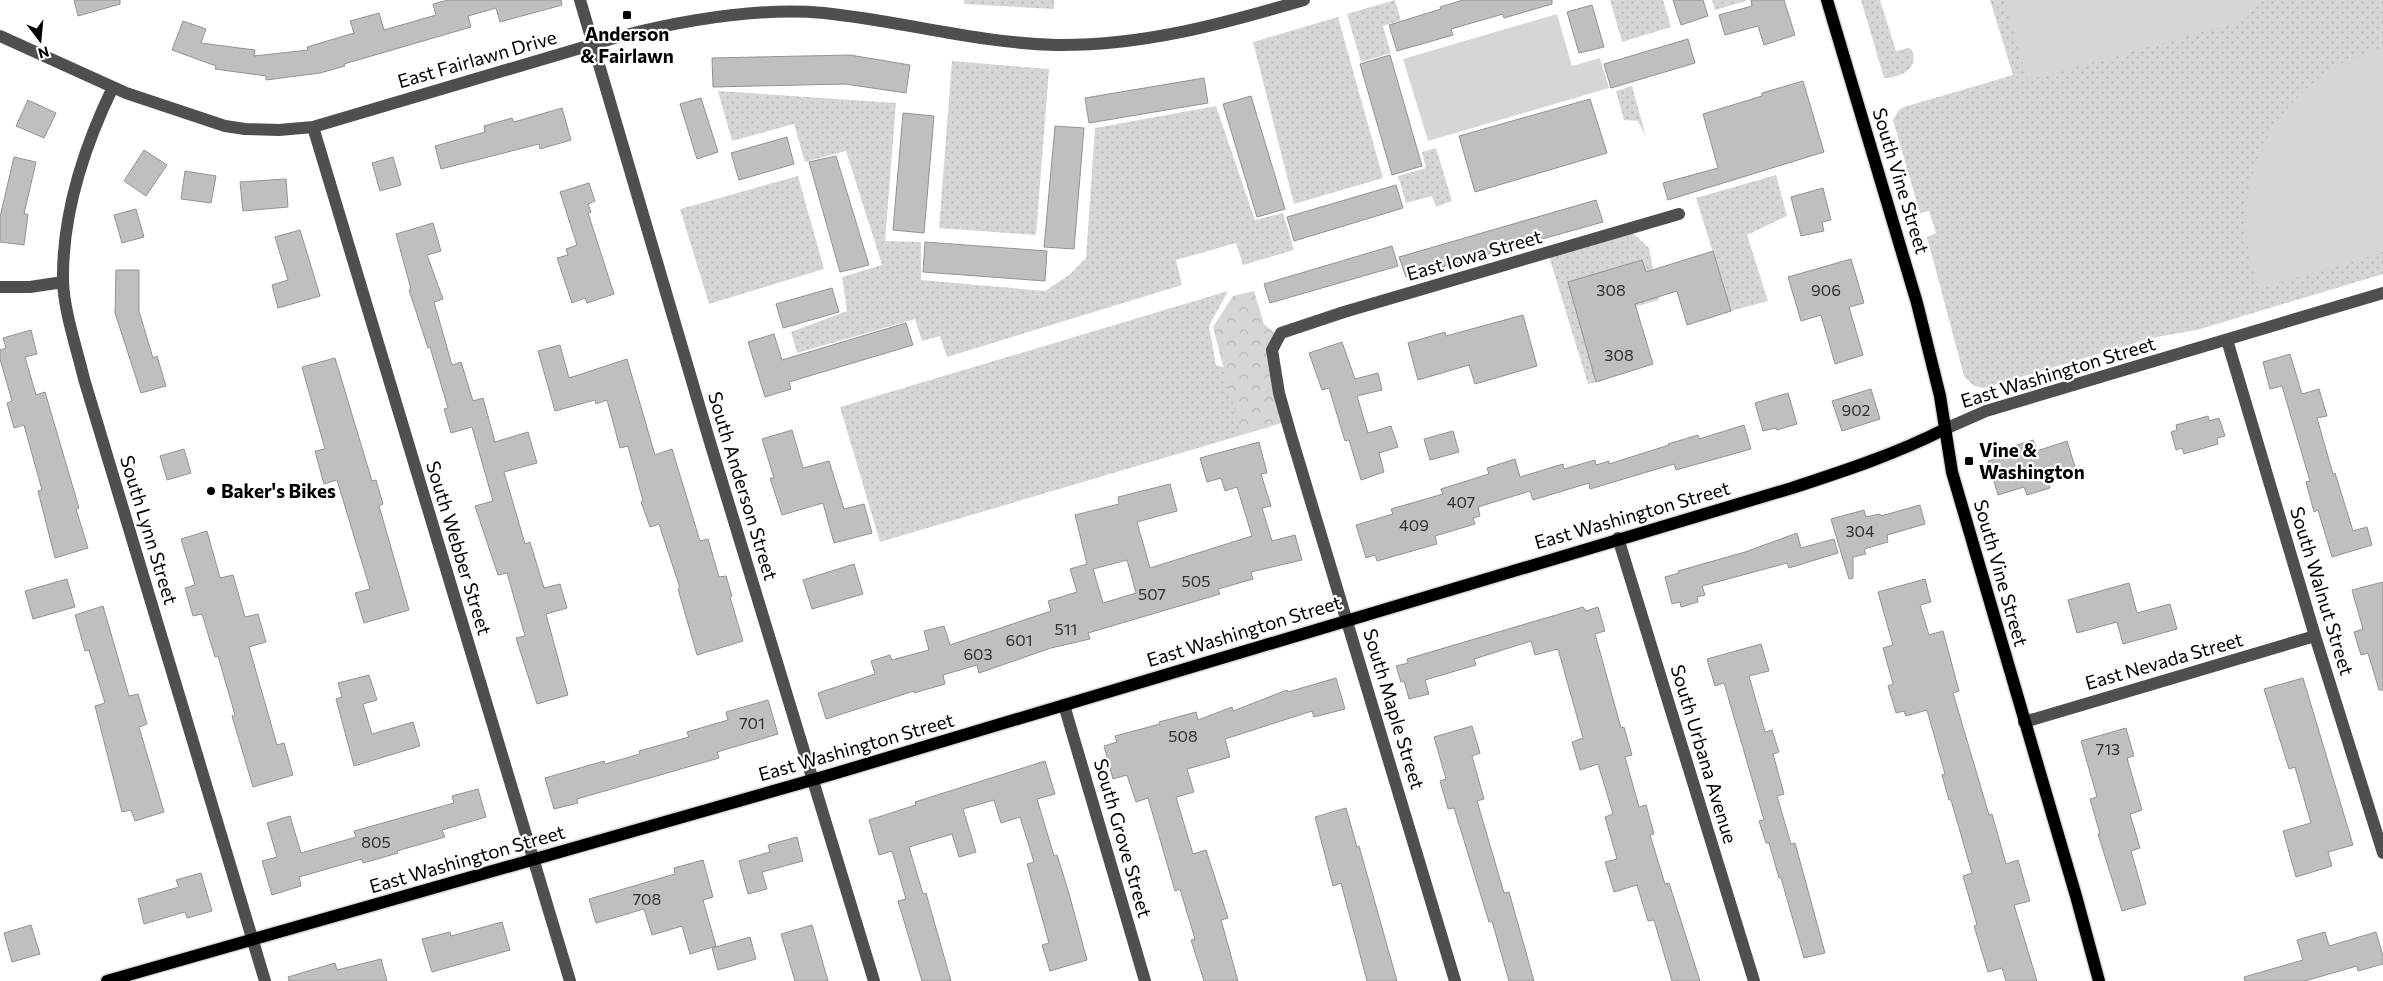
<svg xmlns="http://www.w3.org/2000/svg" width="2383" height="981" font-family="Commissioner,sans-serif">
  <defs>
    <pattern id="grass-dots" width="8" height="8" patternUnits="userSpaceOnUse" patternTransform="scale(1.25)"><rect width="8" height="8" fill="#d6d6d6"/><path d="M2 2h.1M6 6h.1" fill="none" stroke="#b6b6b6" stroke-width="1.8" stroke-linecap="round"/></pattern>
    <pattern id="forest-crowns" width="20" height="18" patternUnits="userSpaceOnUse" patternTransform="scale(1.25)"><rect width="20" height="18" fill="#d6d6d6"/><path d="M2 6a3 3 0 1 1 6 0M12 15a3 3 0 1 1 6 0" fill="none" stroke="#b6b6b6"/></pattern>
  </defs>
  <rect width="100%" height="100%" fill="#fff"/>
  <path fill="url(#grass-dots)" d="M964,0H1054V9L964,4Z
    M1395,0L1401,20L1383,26L1391,53L1361,62L1347,14Z
    M1610,0H1663L1671,27L1622,42Z
    M1712,0H1746V1L1715,10Z
    M1861,0H1880L1896,51L1908,48L1911,49C1921,68 1900,78 1884,78Z
    M1990,0H2383V274L2197,330L2151,338L1984,388L1974,386L1964,376L1927,237L1936,233L1929,211L1920,213L1893,120L1899,110L1904,107L2013,75Z
    M1338,17L1383,178L1294,204L1253,42Z
    M952,61L1049,69L1036,235L939,228Z
    M1632,86L1646,137L1638,121L1624,120L1616,91Z
    M718,91L896,103L885,241L921,242V280L1045,291L1069,275L1086,258L1095,128L1216,106L1255,220L1283,213L1294,250L1243,265L1236,243L1176,260L1182,285L947,357L940,336L922,341L915,319L797,353L791,332L847,311L842,277L882,265L846,151L805,162L794,124L732,141Z
    M1436,148L1452,201L1436,207L1432,196L1406,203L1398,176L1426,168L1422,152Z
    M1776,175L1787,216L1747,235L1768,301L1731,311L1696,198Z
    M798,176L824,269L709,304L680,209Z
    M1627,228L1649,248L1659,300L1634,307L1596,382L1588,384L1548,253Z
    M1228,291L1209,326L1216,365L1253,376L1269,427L880,542L840,407Z"/>
  <path fill="url(#forest-crowns)" d="M1254,291L1264,324L1276,334L1285,422L1241,435L1213,327L1233,296Z"/>
  <path fill="#d6d6d6" d="M2004,0H2255L2246,20L2028,80Z
    M1557,14L1572,66L1600,58L1609,88L1428,141L1403,59Z
    M2383,48V252L2258,289C2253,269 2247,249 2246,229C2242,166 2279,104 2330,70C2346,60 2365,54 2383,48Z"/>
  <path fill="#bfbfbf" stroke="#939393" fill-rule="evenodd" d="M74,0H120V4L78,16Z
    M448,0H561L562,5L500,22L496,8L468,16L471,27L344,64L345,66L320,73L266,80V76L215,69L216,66L172,50L183,21L206,29L201,43L255,50L254,56L308,50L307,47L354,33L350,21L379,13L384,30L436,15L433,4Z
    M1463,0H1552V4L1504,18L1503,14L1451,29L1453,35L1397,51L1389,25L1441,9L1440,7Z
    M1673,0H1703L1708,16L1681,25Z
    M1751,0H1784L1795,35L1764,45L1758,26L1725,35L1719,15L1752,6Z
    M1592,5L1604,47L1579,53L1567,12Z
    M1688,39L1695,63L1611,88L1604,64Z
    M850,55L910,65L906,93L845,84L713,87L712,58Z
    M1390,55L1422,166L1392,175L1360,64Z
    M1204,78L1208,103L1089,123L1085,98Z
    M1803,81L1824,152L1668,200L1663,183L1718,168L1703,114L1762,96V93Z
    M1251,96L1285,209L1257,217L1223,104Z
    M701,98L718,152L697,159L680,104Z
    M1590,99L1607,153L1475,192L1459,136Z
    M28,100L56,113L44,138L16,126Z
    M562,108L571,140L540,149L539,144L441,169L435,146L485,132L484,126L512,118L514,122Z
    M903,113L934,116L924,233L893,230Z
    M1055,126L1084,128L1074,249L1044,247Z
    M787,137L794,164L739,180L731,153Z
    M144,150L167,165L146,196L124,181Z
    M836,156L869,265L840,272L809,162Z
    M14,157L36,162L24,214H28L24,245L0,242V217Z
    M393,157L401,185L380,191L372,163Z
    M185,171L216,176L211,203L181,199Z
    M286,179L288,207L243,211L240,182Z
    M589,183L595,201L588,204L591,212L588,213L614,294L587,303L585,298L572,303L557,258L568,255L566,249L577,245L560,192Z
    M1396,185L1403,208L1294,241L1287,217Z
    M1823,188L1831,220L1822,222L1824,231L1801,236L1791,197Z
    M1596,200L1603,222L1406,277L1399,257Z
    M136,209L144,237L122,243L114,215Z
    M433,223L441,251L427,255L443,299L434,302L452,365L461,362L473,401L483,398L495,442L528,432L537,463L504,472L525,544L530,542L544,588L560,584L567,608L546,614L568,695L537,704L516,638L525,636L507,573L498,575L475,506L493,501L472,427L451,433L444,409L448,408L430,347L428,348L409,290L411,289L396,234Z
    M300,230L320,296L278,308L272,285L288,280L275,237Z
    M925,242L1047,251L1045,281L923,272Z
    M1392,246L1398,266L1270,303L1264,284Z
    M1713,251L1731,311L1687,325L1677,291L1635,304L1653,364L1596,382L1568,282L1642,260L1646,272Z
    M1851,259L1864,303L1849,307L1863,355L1835,364L1821,315L1801,321L1788,277Z
    M116,270H139V311L153,358L157,356L166,386L141,393L115,313Z
    M832,288L839,312L783,328L776,304Z
    M1523,315L1537,366L1475,384L1469,365L1418,380L1408,343L1445,332L1446,336Z
    M906,323L913,345L789,382L791,389L765,397L748,342L774,334L782,360Z
    M31,330L37,354L25,357L36,395L45,392L79,508L76,509L88,548L55,558L38,491L42,490L24,425L14,428L7,403L12,401L0,359V350L6,348L3,338Z
    M1342,342L1355,379L1378,373L1382,390L1357,396L1368,433L1391,426L1398,447L1379,453L1384,472L1361,480L1349,440L1345,441L1329,388L1322,390L1309,353Z
    M560,345L569,378L627,359L655,455L672,449L700,541L708,539L719,577L726,576L732,596L730,597L743,641L697,655L678,589L680,588L659,524L650,527L641,502L643,501L628,446L620,448L607,400L596,404L595,400L555,411L538,351Z
    M2290,354L2302,394L2319,389L2327,416L2317,418L2333,474L2335,473L2353,531L2367,527L2372,545L2332,557L2318,510L2314,512L2306,482L2310,481L2282,386L2270,389L2263,362Z
    M335,358L372,481L376,480L383,504L379,506L409,610L364,623L355,593L370,589L337,480L324,484L315,451L325,449L302,367Z
    M1871,389L1880,419L1842,431L1832,401Z
    M1788,393L1797,424L1777,430L1776,428L1763,431L1755,403Z
    M2208,416L2209,421L2219,418L2225,436L2217,438L2218,444L2184,454L2182,448L2176,450L2171,432L2177,430L2176,425Z
    M1744,425L1751,449L1676,470L1674,464L1590,489L1589,483L1533,500L1530,491L1478,507L1480,516L1473,518L1475,524L1435,536L1437,544L1377,561L1375,555L1366,558L1356,525L1393,514L1391,509L1443,494L1441,489L1489,474L1487,468L1515,459L1520,477L1563,464L1564,469L1595,460L1596,465L1609,461V464L1669,445L1668,444L1698,435L1699,439Z
    M792,430L803,468L829,461L844,509L864,504L872,533L834,543L823,503L782,515L770,478H774L762,439Z
    M1453,431L1459,452L1430,460L1424,439Z
    M2033,440L2037,451L2067,441L2076,470L2047,479L2050,488L2027,495L2024,487L1998,495L1988,461L2013,454L2011,447Z
    M1259,442L1267,473L1261,474L1271,506L1262,508L1272,541L1295,535L1302,560L1251,572L1253,579L1218,589L1220,594L1088,633L1090,639L1051,648L979,673L977,665L943,675L945,684L914,693V691L826,719L818,693L875,674L871,661L890,655L892,660L929,650L924,631L944,626L950,645L1051,611L1048,601L1077,592L1070,569L1087,564L1075,515L1119,504L1118,497L1170,484L1177,511L1137,522L1150,568L1252,536L1237,487L1225,491L1221,478L1207,482L1200,458ZM1127,560L1136,593L1103,603L1093,569Z
    M184,449L191,473L167,480L160,456Z
    M1920,505L1925,524L1887,535L1888,542L1864,549L1866,554L1853,557V578L1849,579L1831,519L1864,510L1866,517L1880,514L1881,516Z
    M207,531L220,578L233,575L245,617L258,614L266,642L249,647L277,745L284,743L293,775L253,787L232,716L235,715L218,656L215,657L202,614L193,616L185,588L195,585L181,539Z
    M1797,533L1801,548L1834,539L1838,553L1789,568L1787,563L1702,586L1705,595L1697,597L1698,602L1681,607L1680,602L1672,604L1665,577L1679,573L1678,571L1745,552Z
    M854,564L863,594L812,609L803,580Z
    M67,579L75,607L33,619L25,591Z
    M1925,579L1931,602L1920,605L1929,635L1943,631L1959,691L1953,693L1989,815L1992,814L2006,864L2018,860L2030,901L2014,905L2037,981H2006L2002,968L1988,972L1974,926L1977,925L1963,876L1972,873L1951,800H1949L1942,775L1945,774L1927,710L1906,716L1904,711L1896,713L1888,686L1893,684L1883,648L1893,645L1878,592Z
    M2383,582V690H2379L2368,653L2361,655L2354,632L2363,629L2352,590Z
    M2129,583L2137,613L2170,604L2177,629L2123,644L2117,622L2077,633L2068,600Z
    M103,606L129,696L138,694L147,724L139,727L164,812L135,821L131,810L122,812L95,706L105,703L89,650L85,651L75,615Z
    M1583,607L1586,611L1598,607L1605,631L1595,634L1621,728L1624,727L1632,755L1625,757L1639,807L1646,805L1654,834L1650,835L1665,884L1669,883L1700,981H1672L1654,920L1648,921L1637,885L1614,892L1605,862L1617,859L1605,817L1613,814L1598,764L1580,770L1572,742L1583,738L1558,649L1535,655L1531,641L1474,659L1476,665L1425,680L1429,694L1409,699L1404,681L1401,682L1396,666L1408,663L1407,659Z
    M1761,644L1769,671L1749,676L1765,732L1772,730L1779,752L1773,754L1784,794L1777,796L1791,844L1795,843L1825,953L1804,958L1781,878H1779L1769,843H1766L1759,821L1764,820L1724,683L1715,686L1707,659Z
    M369,675L377,700L363,704L372,734L413,722L420,746L354,766L336,699L342,697L338,683Z
    M1336,678L1345,709L1314,717L1312,711L1225,739L1230,757L1187,769L1194,792L1176,797L1193,854L1206,850L1228,918L1221,920L1238,981H1204L1191,940L1195,939L1180,889L1175,891L1148,798L1136,802L1127,775L1113,779L1104,746L1117,742L1115,736L1160,724L1159,722L1196,712L1198,720L1232,707L1233,711L1287,690L1288,692Z
    M2303,678L2353,845L2328,852L2332,866L2296,877L2283,831L2311,823L2295,767L2289,769L2264,689Z
    M768,700L778,734L717,752L719,758L577,799L578,803L554,809L545,778L604,761L605,764L640,754L639,751L689,737L687,732L728,720L726,712Z
    M1472,726L1480,753L1472,756L1484,799L1477,801L1504,893L1509,892L1534,981H1509L1492,921L1489,922L1454,808L1448,809L1440,781L1446,779L1434,737Z
    M2126,728L2134,756L2127,758L2142,810L2130,814L2140,848L2131,851L2146,904L2122,911L2098,834H2100L2090,799L2097,797L2081,741Z
    M1045,761L1055,794L1037,799L1054,856L1057,855L1068,890L1087,960L1050,971L1042,945L1049,943L1027,864L1034,862L1020,817L1001,823L994,800L963,809L976,852L959,857L952,834L909,847L923,894L926,893L951,981H922L898,901L906,899L892,851L879,855L869,820L916,805L915,802Z
    M478,789L486,817L442,830L445,837L397,851L398,853L363,863L362,859L299,877L301,886L272,895L262,861L277,857L267,823L290,816L301,853L356,837L354,831L454,803L452,796Z
    M1346,808L1357,847L1359,846L1397,981H1367L1341,883L1333,886L1315,817Z
    M797,837L803,861L762,872L767,889L748,894L739,861L770,852L768,845Z
    M703,860L713,897L703,900L716,946L690,954L682,926L652,935L644,909L596,923L589,899L675,874L674,868Z
    M201,873L212,911L187,918L185,912L144,924L138,899L179,887L176,880Z
    M502,922L510,950L432,972L422,939L450,932L451,936Z
    M31,925L40,954L12,962L4,933Z
    M812,925L828,981H795L781,934Z
    M2325,932L2329,946L2376,932L2383,956V964L2358,971L2357,966L2305,981H2245L2244,977L2303,960L2297,940Z
    M750,937L756,959L718,970L712,948Z
    M381,959L387,981H289L288,977L335,963L337,970Z"/>
  <g fill="none" stroke-linecap="round" stroke-linejoin="round">
    <g stroke="#dbdbdb" stroke-width="15">
      <path id="major" d="M1827,0L1917,303L1940,396L1952,472L2076,896L2099,981
        M107,981L833,774L1792,488C1844,471 1896,454 1945,429"/>
    </g>
    <path stroke="#4f4f4f" stroke-width="12" d="M580,0L709,439L874,981
      M0,36L126,93L225,126L245,129L279,130L313,127L618,37C684,20 756,7 824,13C902,21 977,43 1056,45C1142,46 1223,24 1304,0
      M113,87C84,147 62,213 63,281C64,312 77,349 84,379L265,981
      M313,127L570,981
      M0,287H30L63,282
      M2227,340L2315,636L2383,853
      M1945,429L1986,411L2383,293
      M1618,538L1754,981
      M1064,705L1145,981
      M2024,722L2315,636
      M1455,981L1290,432L1279,393L1272,350L1281,333L1344,312L1679,214"/>
    <use href="#major" stroke="#000" stroke-width="12"/>
  </g>
  <g fill="#000" stroke="#fff" stroke-width="2">
    <rect x="622" y="10" width="10" height="10" rx="2.5"/>
    <rect x="1964" y="456" width="10" height="10" rx="2.5"/>
    <circle cx="211" cy="491" r="5"/>
  </g>
  <g text-anchor="middle" stroke-width="4.5" stroke-linejoin="round" paint-order="stroke">
    <g font-size="16" fill="#303030">
      <text x="1611" y="296">308</text>
      <text x="1826" y="296">906</text>
      <text x="1619" y="361">308</text>
      <text x="1856" y="416">902</text>
      <text x="1461" y="508">407</text>
      <text x="1414" y="531">409</text>
      <text x="1860" y="537">304</text>
      <text x="1196" y="587">505</text>
      <text x="1152" y="600">507</text>
      <text x="1066" y="635">511</text>
      <text x="1019" y="646">601</text>
      <text x="978" y="660">603</text>
      <text x="752" y="729">701</text>
      <text x="1183" y="742">508</text>
      <text x="2108" y="755">713</text>
      <text x="376" y="848">805</text>
      <text x="647" y="905">708</text>
    </g>
    <g font-size="19" font-weight="bold" fill="#000" stroke="#fff" text-anchor="start">
      <text x="627" y="41" text-anchor="middle">Anderson<tspan x="627" dy="22">&amp; Fairlawn</tspan></text>
      <text x="1979" y="457">Vine &amp;<tspan x="1979" dy="22">Washington</tspan></text>
      <text x="221" y="498">Baker's Bikes</text>
    </g>
    <g font-size="19" fill="#000" stroke="#fff">
      <text transform="translate(477 59) rotate(-16)" y="7">East Fairlawn Drive</text>
      <text transform="translate(1901 181) rotate(73)" y="7">South Vine Street</text>
      <text transform="translate(1474 255) rotate(-16)" y="7">East Iowa Street</text>
      <text transform="translate(2058 372) rotate(-17)" y="7">East Washington Street</text>
      <text transform="translate(743 486) rotate(73)" y="7">South Anderson Street</text>
      <text transform="translate(1632 515) rotate(-16)" y="7">East Washington Street</text>
      <text transform="translate(149 530) rotate(73)" y="7">South Lynn Street</text>
      <text transform="translate(459 548) rotate(73)" y="7">South Webber Street</text>
      <text transform="translate(2001 573) rotate(74)" y="7">South Vine Street</text>
      <text transform="translate(2322 591) rotate(73)" y="7">South Walnut Street</text>
      <text transform="translate(1244 631) rotate(-17)" y="7">East Washington Street</text>
      <text transform="translate(2164 661) rotate(-16)" y="7">East Nevada Street</text>
      <text transform="translate(1394 709) rotate(73)" y="7">South Maple Street</text>
      <text transform="translate(856 747) rotate(-16)" y="7">East Washington Street</text>
      <text transform="translate(1704 754) rotate(73)" y="7">South Urbana Avenue</text>
      <text transform="translate(1123 838) rotate(74)" y="7">South Grove Street</text>
      <text transform="translate(467 859) rotate(-16)" y="7">East Washington Street</text>
    </g>
  </g>
  <g transform="translate(40 40) rotate(164)" stroke="#ffffff" stroke-width="4" paint-order="stroke">
  <path d="M0-4L9 19L0 12L-9 19Z" fill="#000000"/>
  <text y="-8" font-size="14" font-weight="bold" text-anchor="middle" fill="#000000">N</text>
  </g>
</svg>
